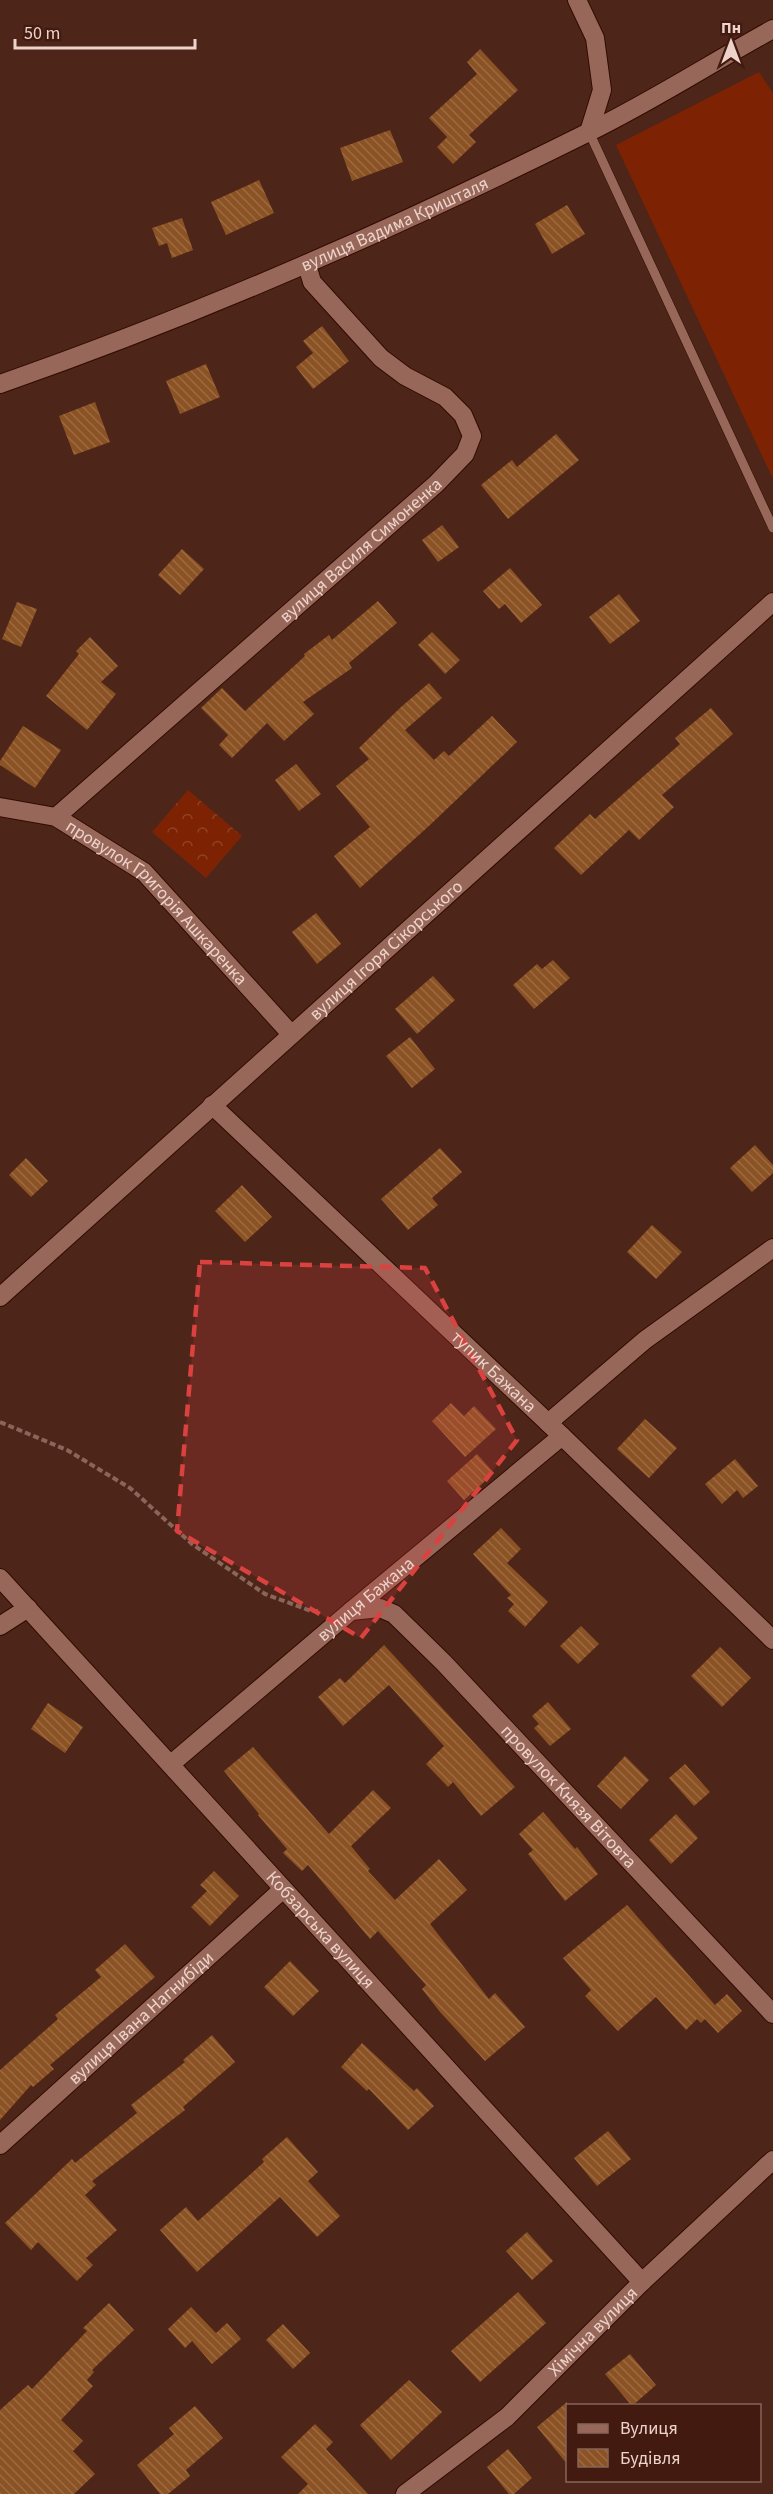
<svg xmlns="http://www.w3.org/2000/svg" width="773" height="2494" font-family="'Source Sans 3',sans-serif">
  <defs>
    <pattern id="forest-crowns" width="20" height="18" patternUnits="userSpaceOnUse" patternTransform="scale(1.5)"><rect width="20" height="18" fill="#7d2303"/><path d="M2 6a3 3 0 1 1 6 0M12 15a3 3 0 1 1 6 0" fill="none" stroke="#904226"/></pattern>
    <pattern id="building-back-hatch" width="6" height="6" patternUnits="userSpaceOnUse" patternTransform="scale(1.5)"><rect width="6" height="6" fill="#8b5223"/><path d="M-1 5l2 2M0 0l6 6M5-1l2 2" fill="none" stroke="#9c6a42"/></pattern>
  </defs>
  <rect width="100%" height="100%" fill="#4e2519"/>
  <path fill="#7d2303" d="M759,72L773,93V479L616,145Z"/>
  <path fill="url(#forest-crowns)" d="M188,790L242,836L206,878L152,832Z"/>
  <path fill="url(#building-back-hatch)" d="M480,49L518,90L469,135L476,142L453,164L437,147L447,137L429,118L477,74L467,62Z
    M390,130L403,162L352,181L340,148Z
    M259,180L274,213L226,235L211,202Z
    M567,205L585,234L552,254L535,224Z
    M182,218L193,250L172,258L167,243L159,246L152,228Z
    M322,326L349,361L313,389L296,367L313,353L303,341Z
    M206,364L220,397L180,414L166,381Z
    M95,402L110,442L74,455L59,416Z
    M556,434L579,460L508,519L481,485L512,460L517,467Z
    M442,525L459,547L438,562L422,540Z
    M182,549L204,569L180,595L158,575Z
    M510,568L542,605L521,623L505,604L499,609L483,591Z
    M619,594L640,621L610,644L589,617Z
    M378,601L397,623L349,663L352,668L303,702L314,714L284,741L267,723L232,758L219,745L228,735L201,708L222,688L245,711L305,656L304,654L329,635L332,640Z
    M17,602L37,609L21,647L2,639Z
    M432,632L460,660L445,674L418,645Z
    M90,637L118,666L101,682L116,694L87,730L46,696L79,654L76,651Z
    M429,683L442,698L405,730L434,760L444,751L449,756L492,716L517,742L430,825L360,888L334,856L370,827L336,786L369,759L359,748L401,707Z
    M711,708L733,734L662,795L674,807L639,840L629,830L581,875L554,848L590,814L595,819L680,744L675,738Z
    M23,726L61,750L35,788L0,765V761Z
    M296,764L321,794L299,811L275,780Z
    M316,913L341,944L317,964L292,932Z
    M553,960L570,978L534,1009L513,985L537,964L542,969Z
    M433,976L455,1000L417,1034L395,1009Z
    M410,1037L435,1069L412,1088L386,1056Z
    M755,1145L773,1165V1173L752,1192L730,1168Z
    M440,1148L462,1172L432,1198L438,1205L408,1230L381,1199Z
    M26,1158L48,1181L31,1197L9,1175Z
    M242,1185L272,1217L245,1242L215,1211Z
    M652,1225L682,1252L656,1279L627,1252Z
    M451,1403L464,1416L474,1406L496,1429L465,1457L432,1421Z
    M645,1419L677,1448L649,1478L617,1449Z
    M477,1454L494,1473L464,1500L447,1481Z
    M735,1459L758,1486L743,1498L737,1490L722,1504L705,1484Z
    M501,1528L521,1549L507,1563L548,1602L525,1627L508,1611L514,1604L507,1598L511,1595L473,1554Z
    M581,1626L599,1644L578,1664L560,1646Z
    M384,1645L515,1787L481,1816L453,1782L448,1787L426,1764L444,1746L389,1685L343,1726L318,1697L340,1678L345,1683Z
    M720,1647L751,1678L722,1707L691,1676Z
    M548,1702L571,1729L550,1746L534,1728L539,1724L532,1716Z
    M48,1703L83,1727L65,1753L31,1729Z
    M253,1747L329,1834L373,1790L391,1808L351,1846L370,1869L368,1871L395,1900L439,1859L467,1890L430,1924L489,1999L495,1993L525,2027L485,2061L440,2012L422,1989L426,1985L378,1931L370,1939L308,1865L302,1871L283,1853L287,1849L258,1815L259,1814L224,1771Z
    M625,1756L649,1780L621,1809L597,1786Z
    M685,1764L710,1792L694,1806L669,1778Z
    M543,1812L575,1849L577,1847L598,1874L565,1901L528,1854L533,1850L519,1834Z
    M676,1814L698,1838L671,1864L649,1840Z
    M214,1871L239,1896L210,1926L191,1907L207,1891L200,1885Z
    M627,1905L715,2005L727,1994L742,2011L718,2033L705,2019L701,2023L697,2019L686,2030L656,1997L618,2031L585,1996L591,1990L563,1958Z
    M125,1944L155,1977L50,2065L54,2069L33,2087L31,2085L0,2120V2070L58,2019L55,2015L101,1977L95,1970Z
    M290,1961L319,1991L293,2016L264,1987Z
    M212,2035L235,2062L183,2107L185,2110L92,2181L96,2185L85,2195L117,2230L86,2258L93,2265L77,2281L38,2242L31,2250L5,2223L72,2159L75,2163L137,2113L131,2105L185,2062L183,2060Z
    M362,2043L414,2091L417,2088L434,2106L408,2130L369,2089L367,2091L341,2067Z
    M608,2131L631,2159L597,2186L574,2158Z
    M287,2137L318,2172L308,2181L340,2216L317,2237L280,2197L197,2272L160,2230L186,2207L198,2221L264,2162L262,2159Z
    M527,2232L553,2261L532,2280L506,2251Z
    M518,2292L546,2323L480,2382L451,2351Z
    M109,2303L134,2330L92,2370L94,2372L87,2380L93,2386L61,2420L83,2441L73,2451L95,2474L74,2494H0V2410L28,2385L32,2389L87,2331L83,2328Z
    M191,2307L216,2333L227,2323L241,2339L212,2364L192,2341L185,2348L168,2329Z
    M283,2324L310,2353L293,2369L266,2340Z
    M630,2354L656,2385L632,2406L605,2374Z
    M409,2380L442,2412L391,2460L360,2425Z
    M567,2402V2464L537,2427Z
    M195,2406L223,2438L186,2470L190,2476L168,2494H160L137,2465L174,2434L169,2428Z
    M315,2424L333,2442L326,2449L368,2494H298L308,2484L281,2457Z
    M508,2449L532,2478L514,2494H509L487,2467Z"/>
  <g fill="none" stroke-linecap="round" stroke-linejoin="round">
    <g stroke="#320b02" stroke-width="10">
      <path id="lane" d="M589,132L773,528"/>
    </g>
    <g stroke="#320b02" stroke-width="20">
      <g id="street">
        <path d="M577,0L595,38L602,90L589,132"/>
        <path id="s1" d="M0,384C201,314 396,228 587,133C651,102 711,63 773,29"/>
        <path id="s2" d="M0,807L56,817L144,872L291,1034"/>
        <path id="s3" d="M56,817L436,484L465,454L472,436L463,415L445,397L405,376L381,358L312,282L307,265"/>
        <path id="s4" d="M212,1105L562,1436L773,1640"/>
        <path id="s5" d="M0,1297L773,602"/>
        <path d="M548,1423L645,1340L773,1248"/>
        <path id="s6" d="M0,1578L642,2282"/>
        <path id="s7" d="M351,1611L380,1608L394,1614L444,1663L773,2014"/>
        <path d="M0,1626L28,1608"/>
        <path id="s8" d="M171,1764L351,1611L562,1436"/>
        <path id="s9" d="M0,2145L282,1890"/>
        <path id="s10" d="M405,2494L507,2417L642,2282L773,2160"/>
      </g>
    </g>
    <path stroke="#89655a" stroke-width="4" stroke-dasharray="6 3" stroke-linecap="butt" d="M0,1422L67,1450L130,1488L192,1544L265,1594L311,1611H318"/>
    <use href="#lane" stroke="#976759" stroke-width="9"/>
    <use href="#street" stroke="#976759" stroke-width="18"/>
  </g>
  <path fill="#da4240" fill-opacity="0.2" stroke="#da4240" stroke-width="4.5" stroke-dasharray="12 8" stroke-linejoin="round" d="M200,1262L425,1268L517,1440L361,1638L177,1531Z"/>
  <g text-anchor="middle" stroke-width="6" stroke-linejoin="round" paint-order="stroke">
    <g font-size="18" fill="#eed3cb" stroke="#421a0f">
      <text dy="6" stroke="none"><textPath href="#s1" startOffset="426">вулиця Вадима Кришталя</textPath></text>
      <text dy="6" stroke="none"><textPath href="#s3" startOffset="405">вулиця Василя Симоненка</textPath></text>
      <text dy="6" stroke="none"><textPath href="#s2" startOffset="190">провулок Григорія Ашкаренка</textPath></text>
      <text dy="6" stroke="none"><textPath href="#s5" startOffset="519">вулиця Ігоря Сікорського</textPath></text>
      <text dy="6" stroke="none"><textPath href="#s4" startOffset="388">тупик Бажана</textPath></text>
      <text dy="6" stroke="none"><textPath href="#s8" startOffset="255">вулиця Бажана</textPath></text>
      <text dy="6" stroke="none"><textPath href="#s7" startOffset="297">провулок Князя Вітовта</textPath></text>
      <text dy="6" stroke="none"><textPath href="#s6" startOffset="476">Кобзарська вулиця</textPath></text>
      <text dy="6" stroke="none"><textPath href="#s9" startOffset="190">вулиця Івана Нагнибіди</textPath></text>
      <text dy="6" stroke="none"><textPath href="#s10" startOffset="249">Хімічна вулиця</textPath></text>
    </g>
  </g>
  <rect x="566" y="2404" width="195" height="78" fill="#421a0f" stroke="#87645a" stroke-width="1.5"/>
  <rect x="578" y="2424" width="30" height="9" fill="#976759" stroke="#87645a" stroke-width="1.5"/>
  <text x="620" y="2434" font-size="18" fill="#eed3cb">Вулиця</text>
  <rect x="578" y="2449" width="30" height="18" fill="url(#building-back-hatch)" stroke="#87645a" stroke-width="1.5"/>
  <text x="620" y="2464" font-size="18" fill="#eed3cb">Будівля</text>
  <g transform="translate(731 42)" stroke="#421a0f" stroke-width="4.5" paint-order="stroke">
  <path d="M0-4.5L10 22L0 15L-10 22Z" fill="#eed3cb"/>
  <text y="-9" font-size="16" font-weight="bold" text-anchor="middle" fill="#eed3cb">Пн</text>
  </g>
  <path d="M15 39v9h180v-9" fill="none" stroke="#eed3cb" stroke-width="3"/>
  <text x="24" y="39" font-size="18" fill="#eed3cb" stroke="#421a0f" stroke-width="4.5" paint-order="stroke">50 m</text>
</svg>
